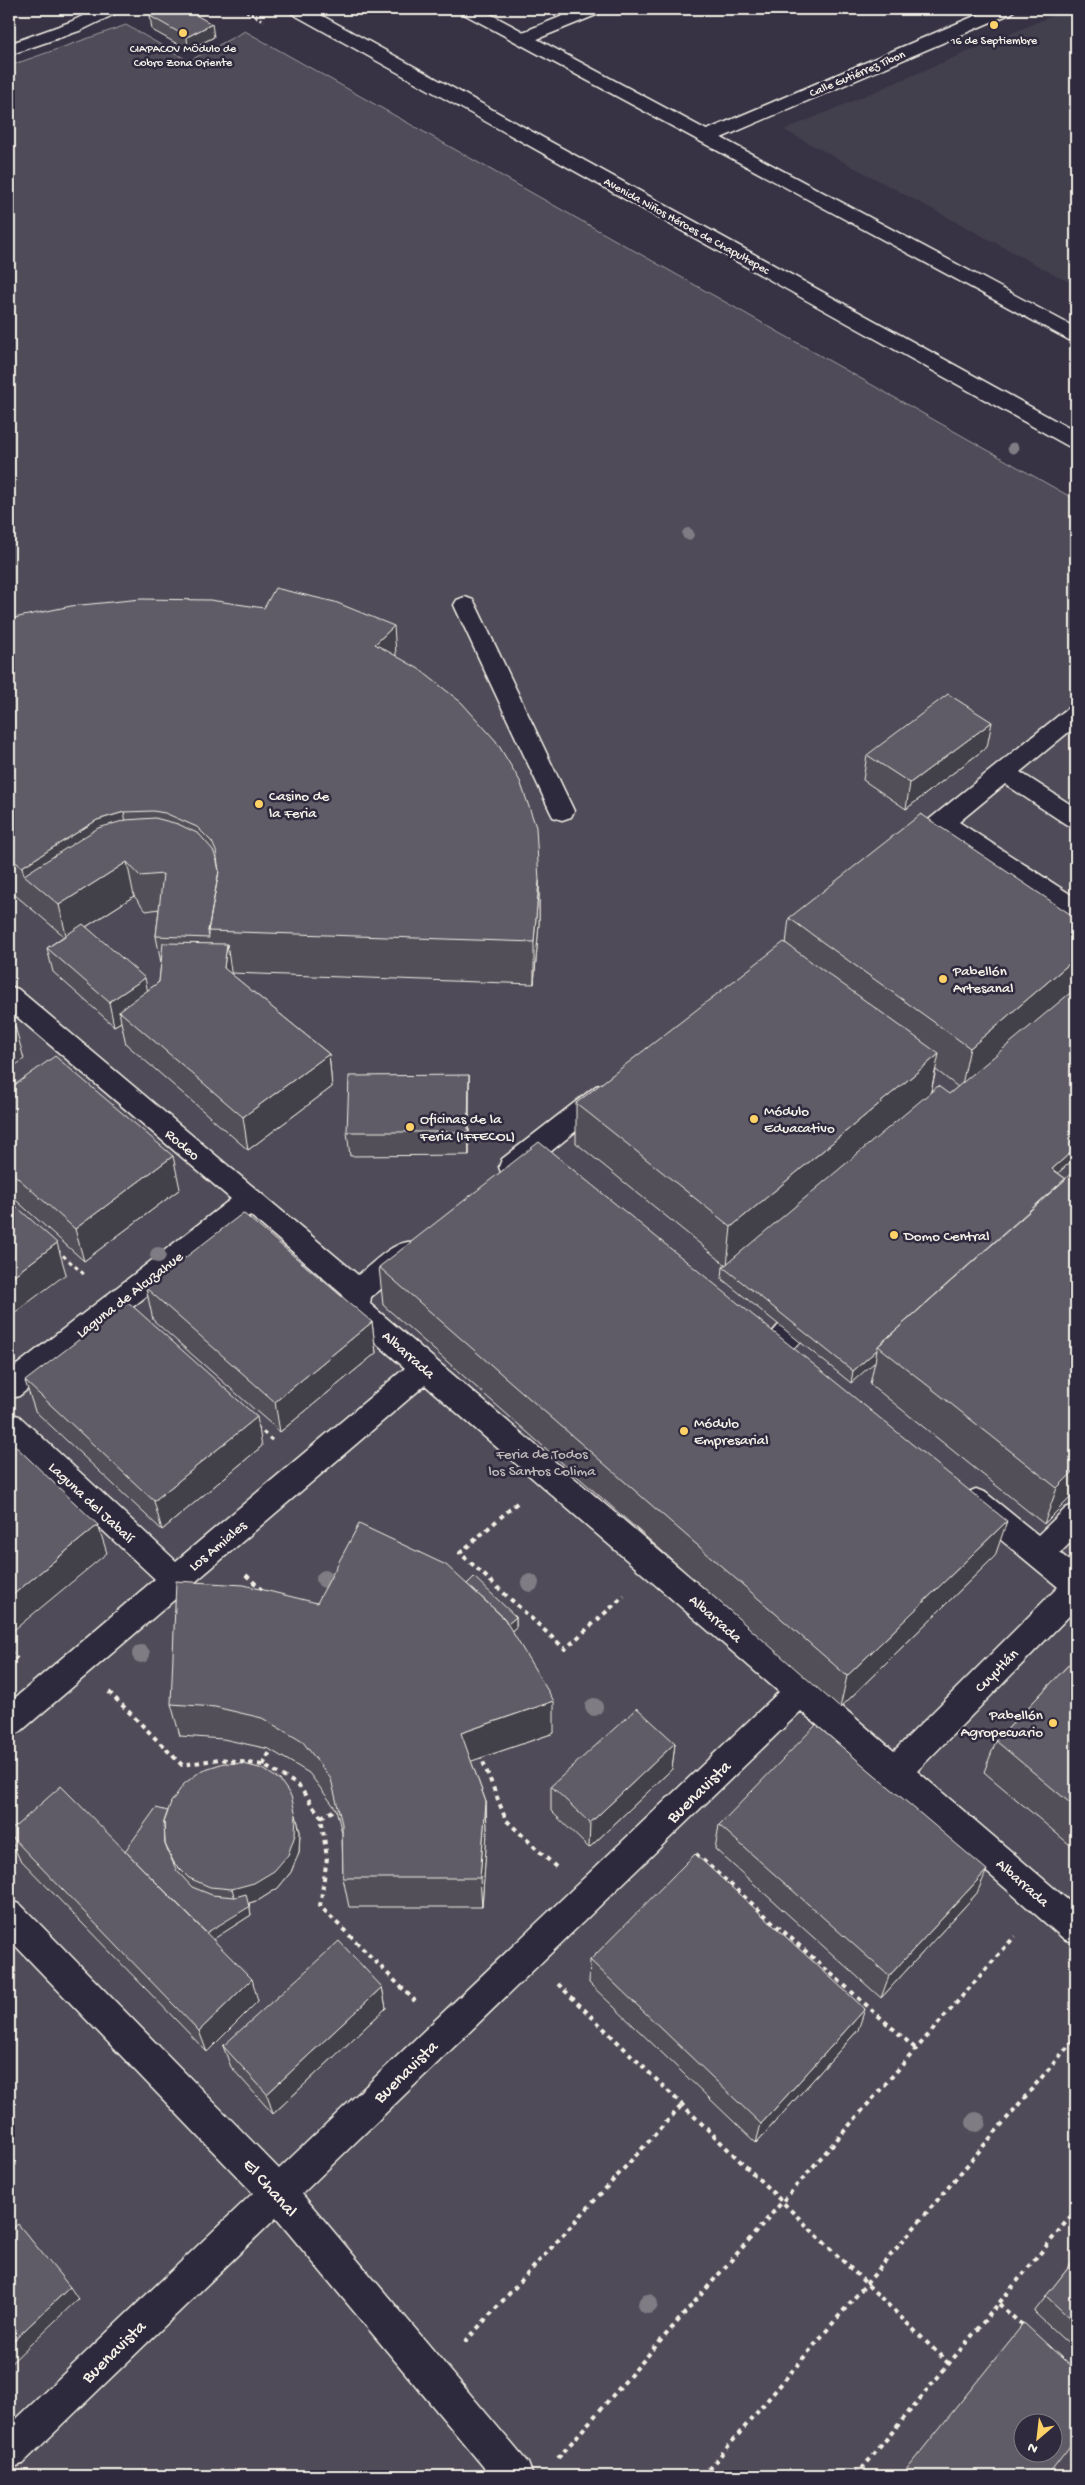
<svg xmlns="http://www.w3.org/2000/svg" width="1085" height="2485" font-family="'Gochi Hand',sans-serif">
  <rect width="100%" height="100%" fill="#373244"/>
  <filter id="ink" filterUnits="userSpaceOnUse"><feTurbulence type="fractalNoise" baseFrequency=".02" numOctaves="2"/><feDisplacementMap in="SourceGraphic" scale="10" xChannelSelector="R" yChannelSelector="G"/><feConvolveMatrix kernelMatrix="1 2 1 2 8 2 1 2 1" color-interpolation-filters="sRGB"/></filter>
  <g filter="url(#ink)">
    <path fill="#433f4e" d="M1068,9H1076V286L784,130Z"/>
    <path fill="#504b59" stroke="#a29ea0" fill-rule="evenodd" d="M126,25L189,61L245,31L1076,500V2476H9V66ZM1022,2422H1052V2452H1022Z"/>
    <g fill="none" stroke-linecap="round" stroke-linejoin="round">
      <g stroke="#f4f1e8" stroke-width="3">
        <path id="minor" d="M580,9H604L601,13L530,42H518L515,38L518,34Z
          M991,9H1015L1012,13L714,141H700L698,137L700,133Z
          M465,597L473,600L476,605L574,811L571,817L562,820L553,817L550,811L454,605L457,600Z
          M1076,706V726L1020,772L1076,808V828L1067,825L1005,784L959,822L1076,898V919L1067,917L943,835C930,845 919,859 901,854L898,848L901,842L1068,708Z
          M9,986L18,989L358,1275C375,1262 397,1236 419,1243L423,1251L419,1259L371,1297L370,1304L894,1751L1058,1587L966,1511L961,1502L966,1493L976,1489L986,1493L1038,1535L1066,1508L1076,1504V1537L1060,1553L1076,1566V1609L917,1771L1076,1907V1944L1064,1939L801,1711L302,2194L528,2463L533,2476H491L276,2218L22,2464L9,2469V2426L253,2193L9,1939V1900L21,1905L279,2169L779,1692L425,1385L20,1732L9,1736V1703L155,1579L9,1443V1413L19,1416L176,1561L405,1368L345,1316L341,1308L343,1295L250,1215L19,1396L9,1399V1371L231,1199L9,1010Z
          M605,1083L614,1086L618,1093L614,1100L522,1175L512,1178L502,1175L499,1167L502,1159L596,1086Z
          M818,1296L828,1300L832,1308C826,1320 794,1352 782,1353C778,1354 774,1352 770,1350L766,1342C774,1326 802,1302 818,1296Z"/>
      </g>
      <g stroke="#f4f1e8" stroke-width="3">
        <path id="major" d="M97,9H120L117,13L82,30L9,55V44L70,22Z
          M288,9H310L1076,432V448L1068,446L291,13Z
          M459,9H481L1076,328V342L1069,340L462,13Z"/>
      </g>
      <path stroke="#f4f1e8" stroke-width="2.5" stroke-dasharray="2.5 2.5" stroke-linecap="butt" d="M242,9L264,21"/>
      <path stroke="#f4f1e8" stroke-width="3" stroke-dasharray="4 4" stroke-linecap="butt" d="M57,1250L86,1276
        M257,1427L273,1441"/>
      <path stroke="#f4f1e8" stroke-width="4" stroke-dasharray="4.5 4.5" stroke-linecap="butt" d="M517,1503L460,1553L565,1649L624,1596
        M246,1575L263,1591
        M9,1651L17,1659
        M109,1692L182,1765L220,1759L263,1765L298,1785L321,1817L327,1858L320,1906L415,2001
        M480,1754L506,1820L556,1867
        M263,1765L272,1748
        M321,1817L339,1808
        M696,1854L916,2049
        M558,1984L949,2364
        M999,2304L1025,2328
        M465,2342L682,2105
        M558,2458L1015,1936
        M703,2476L1076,2037
        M856,2476L1076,2210"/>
      <use href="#minor" fill="#2f2a3d" fill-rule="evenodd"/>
      <use href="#major" fill="#2f2a3d" fill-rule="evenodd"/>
    </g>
    <g fill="#807b83">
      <circle cx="1013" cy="448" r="5.5"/>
      <circle cx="688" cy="534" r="6"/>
      <circle cx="158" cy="1255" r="8"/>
      <circle cx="325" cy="1579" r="9"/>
      <circle cx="530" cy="1583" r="9"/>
      <circle cx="141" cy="1654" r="9"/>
      <circle cx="594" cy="1707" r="9"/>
      <circle cx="976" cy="2122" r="10"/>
      <circle cx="648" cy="2304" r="10"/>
    </g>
    <path fill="#524f59" stroke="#f4f1e8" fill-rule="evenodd" d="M150,16L214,37L188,50L152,30Z
      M9,619L396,656L539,881V923L534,984L231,973V974L329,1054L332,1087L248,1150L126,1044L121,1022L114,1026L53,972L47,948L64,936L9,890ZM134,896L146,911L159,909L156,936L161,963L159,982L147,991L86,927Z
      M987,747L906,809L863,780L867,755Z
      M789,918H1076V1157L1058,1173L1066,1179L1076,1169V1492L1044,1524L870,1384L875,1361L851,1383L722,1279L723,1267L726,1265L576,1143V1103L786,944ZM936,1070L958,1087L949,1094L931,1092Z
      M469,1075V1155L350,1156L347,1132Z
      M9,1089L180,1189L84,1261L9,1194Z
      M379,1267L995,1556L840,1708L383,1305Z
      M146,1288L372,1322L376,1353L280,1432L153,1320Z
      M25,1381L262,1446L162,1530L35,1411Z
      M467,1584L516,1617V1627L512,1631L554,1733L471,1761L486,1802L487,1832L482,1907H349L343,1878L342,1833L336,1809L309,1773L269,1749L223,1739L180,1736L171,1704L317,1603Z
      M1076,1657V1850L984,1772L996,1741Z
      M675,1743L672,1769L589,1848L551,1811V1786Z
      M168,1811L296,1815L300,1832L299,1852L291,1872L278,1888L259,1900L249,1903L251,1915L213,1939L258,2001L207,2052L19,1858L9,1836V1832L125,1851Z
      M719,1825L977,1893L881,1998L715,1849Z
      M590,1960L858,2030L756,2143L589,1983Z
      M382,1987L386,2008L273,2114L231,2067L223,2046Z
      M1076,2258V2351L1034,2312Z"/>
    <path fill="#424048" stroke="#f4f1e8" d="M212,24L214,37L188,50L187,37Z
      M394,626L397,669L375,644Z
      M992,722L987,747L906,809L910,783Z
      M124,812L132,854L24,875L22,867L97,820Z
      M127,862L134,896L67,939L59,905Z
      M539,881V923L534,984V942Z
      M227,944L232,978L224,968Z
      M1076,958V990L961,1089L970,1048Z
      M145,978L150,1003L119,1011L121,1022L114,1026L109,1002Z
      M15,1026L24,1059L9,1070V1030Z
      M329,1054L332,1087L248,1150L243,1117Z
      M939,1054L930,1095L727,1266L731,1227Z
      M469,1075V1155L468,1132Z
      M1076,1148V1157L1049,1181L1052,1169Z
      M173,1156L180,1189L84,1261L75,1229Z
      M57,1243L66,1274L9,1317V1279Z
      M372,1322L376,1353L280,1432L275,1402Z
      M877,1350L875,1362L851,1383L853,1371Z
      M257,1417L262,1446L162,1530L154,1501Z
      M1076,1469V1492L1044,1524L1057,1488Z
      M1007,1521L995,1556L840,1708L847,1676Z
      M98,1525L107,1553L9,1634V1598Z
      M516,1617V1627L497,1644V1633Z
      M554,1701V1733L463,1764L461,1733Z
      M675,1743L672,1769L589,1848L590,1823Z
      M486,1802L487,1832L482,1907L480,1878Z
      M296,1815L300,1832L299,1852L291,1872L278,1888L259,1900L249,1903L251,1915L206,1944L203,1935L237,1905L232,1889Z
      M987,1870L977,1893L881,1998L889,1976Z
      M252,1979L258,2001L207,2052L199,2031Z
      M382,1987L386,2008L273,2114L267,2094Z
      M865,2009L858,2030L756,2143L761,2124Z
      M70,2287L78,2299L9,2365V2345Z"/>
    <path fill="#5f5c67" stroke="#f4f1e8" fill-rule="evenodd" d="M165,9H185L212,24L187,37L150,16Z
      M275,588L335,602L394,626L375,644L419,669L462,703L496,741L520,781L536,827L539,881L534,942L208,931L219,871L216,851L212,842L197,827L165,813L153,811L124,812L97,820L22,867L9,857V619L71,606L141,599L210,600L264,608Z
      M948,694L992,722L910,783L867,755Z
      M921,814L1076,918V958L970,1048L789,918Z
      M155,818L178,824L199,834L213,850L217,861L219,871L208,931L209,938L156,936L163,874L140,876L127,862L59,905L24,875L98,828L126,820Z
      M83,924L145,978L109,1002L47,948Z
      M784,942L939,1054L731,1227L576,1103Z
      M163,943L227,944L224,968L329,1054L243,1117L119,1011L159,982Z
      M1076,988V1148L1052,1169L1066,1179L878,1346L877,1350L853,1371L723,1267L938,1086L949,1094Z
      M9,1020L15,1026L9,1030Z
      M55,1056L173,1156L75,1229L9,1170V1089Z
      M469,1075L468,1132H347L349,1076Z
      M539,1142L1007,1521L847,1676L379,1267Z
      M1076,1169V1469L1057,1488L878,1346Z
      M9,1200L57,1243L9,1279Z
      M243,1213L372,1322L275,1402L146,1288Z
      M128,1302L257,1417L154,1501L25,1381Z
      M9,1440L98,1525L9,1598Z
      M359,1524L446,1565L504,1618L554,1701L461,1733L486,1802L480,1878H343L342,1824L331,1779L303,1742L262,1718L215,1707L171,1704L176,1581L244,1585L317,1603Z
      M474,1577L516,1617L508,1624L504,1618L467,1584Z
      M1076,1657V1808L996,1741Z
      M637,1708L675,1743L590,1823L551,1786Z
      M816,1725L987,1870L889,1976L719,1825Z
      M224,1763L244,1764L263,1769L280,1780L291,1796L296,1815L295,1835L288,1855L274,1871L254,1883L232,1889L210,1887L189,1878L174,1863L165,1844L164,1822L171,1802L184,1784L202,1770Z
      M61,1786L252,1979L199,2031L9,1834V1832Z
      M156,1808L168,1811L164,1822L165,1844L168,1852L177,1871L192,1887L212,1895L235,1897L246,1894L249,1907L206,1933L125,1851Z
      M695,1854L865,2009L761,2124L590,1960Z
      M339,1941L382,1987L267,2094L223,2046Z
      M18,2224L70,2287L9,2345V2232Z
      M1076,2258V2324L1046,2296Z
      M1024,2323L1076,2371V2438L1047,2476H901ZM1022,2422H1052V2452H1022Z"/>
  </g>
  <g fill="#ffd166" stroke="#2f2a3d" stroke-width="2">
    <circle cx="994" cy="25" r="5"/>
    <circle cx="183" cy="33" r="5"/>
    <circle cx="259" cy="804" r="5"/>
    <circle cx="943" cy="979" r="5"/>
    <circle cx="754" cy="1119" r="5"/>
    <circle cx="410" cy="1127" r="5"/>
    <circle cx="894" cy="1235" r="5"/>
    <circle cx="684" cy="1431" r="5"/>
    <circle cx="1053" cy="1723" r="5"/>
  </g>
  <g text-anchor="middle" stroke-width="5" stroke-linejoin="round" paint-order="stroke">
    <g font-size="12" fill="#f4f1e8" stroke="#2f2a3d">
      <text x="994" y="44">16 de Septiembre</text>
      <text x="183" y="52">CIAPACOV MÖdulo de<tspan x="183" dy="14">Cobro Zona Oriente</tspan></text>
    </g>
    <g font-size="12" fill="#f4f1e8" stroke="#2f2a3d">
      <text transform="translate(857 73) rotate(-23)" y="4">Calle Gutiérrez Tibon</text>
      <text transform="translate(687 225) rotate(29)" y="4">Avenida Niños Héroes de Chapultepec</text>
    </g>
    <g font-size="15" fill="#f4f1e8" stroke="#2f2a3d" text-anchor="start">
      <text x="269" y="800">Casino de<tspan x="269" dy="17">la Feria</tspan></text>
      <text x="953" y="975">Pabellón<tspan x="953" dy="17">Artesanal</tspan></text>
      <text x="764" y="1115">Módulo<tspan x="764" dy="17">Eduacativo</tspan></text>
      <text x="420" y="1123">Oficinas de la<tspan x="420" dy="17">Feria (IFFECOL)</tspan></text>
      <text x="904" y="1240">Domo Central</text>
      <text x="694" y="1427">Módulo<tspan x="694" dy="17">Empresarial</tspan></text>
      <text x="1043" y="1719" text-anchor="end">Pabellón<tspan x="1043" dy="17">Agropecuario</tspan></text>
    </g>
    <g font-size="15" fill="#f4f1e8" stroke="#2f2a3d">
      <text transform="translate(183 1144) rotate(40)" y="5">Rodeo</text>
      <text transform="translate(129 1294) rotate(-38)" y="5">Laguna de Alcuzahue</text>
      <text transform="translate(409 1354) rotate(41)" y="5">Albarrada</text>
      <text transform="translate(92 1502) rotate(43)" y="5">Laguna del Jabalí</text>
      <text transform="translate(217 1545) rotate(-40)" y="5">Los Amiales</text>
      <text transform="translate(716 1618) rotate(41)" y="5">Albarrada</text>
      <text transform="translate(996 1670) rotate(-45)" y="5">Cuyutlán</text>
      <text transform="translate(1023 1882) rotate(41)" y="5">Albarrada</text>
    </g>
    <g font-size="15" fill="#bbb7b6" stroke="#2f2a3d">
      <text x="542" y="1458">Feria de Todos<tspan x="542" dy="17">los Santos Colima</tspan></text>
    </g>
    <g font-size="18" fill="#f4f1e8" stroke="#2f2a3d">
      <text transform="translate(698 1791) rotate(-44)" y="6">Buenavista</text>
      <text transform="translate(405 2071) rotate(-44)" y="6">Buenavista</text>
      <text transform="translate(271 2187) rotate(48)" y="6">El Chanal</text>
      <text transform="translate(113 2351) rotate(-44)" y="6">Buenavista</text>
    </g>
  </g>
  <rect width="1085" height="2485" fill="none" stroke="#2f2a3d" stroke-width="30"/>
  <rect x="15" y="15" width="1055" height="2455" fill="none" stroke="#f4f1e8" stroke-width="2" filter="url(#ink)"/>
  <g transform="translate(1038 2438) rotate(208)"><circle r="24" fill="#2f2a3d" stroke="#7e7a81"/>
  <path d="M0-4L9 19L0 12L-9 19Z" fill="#ffd166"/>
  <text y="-8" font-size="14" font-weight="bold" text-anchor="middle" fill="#f4f1e8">N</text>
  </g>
</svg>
